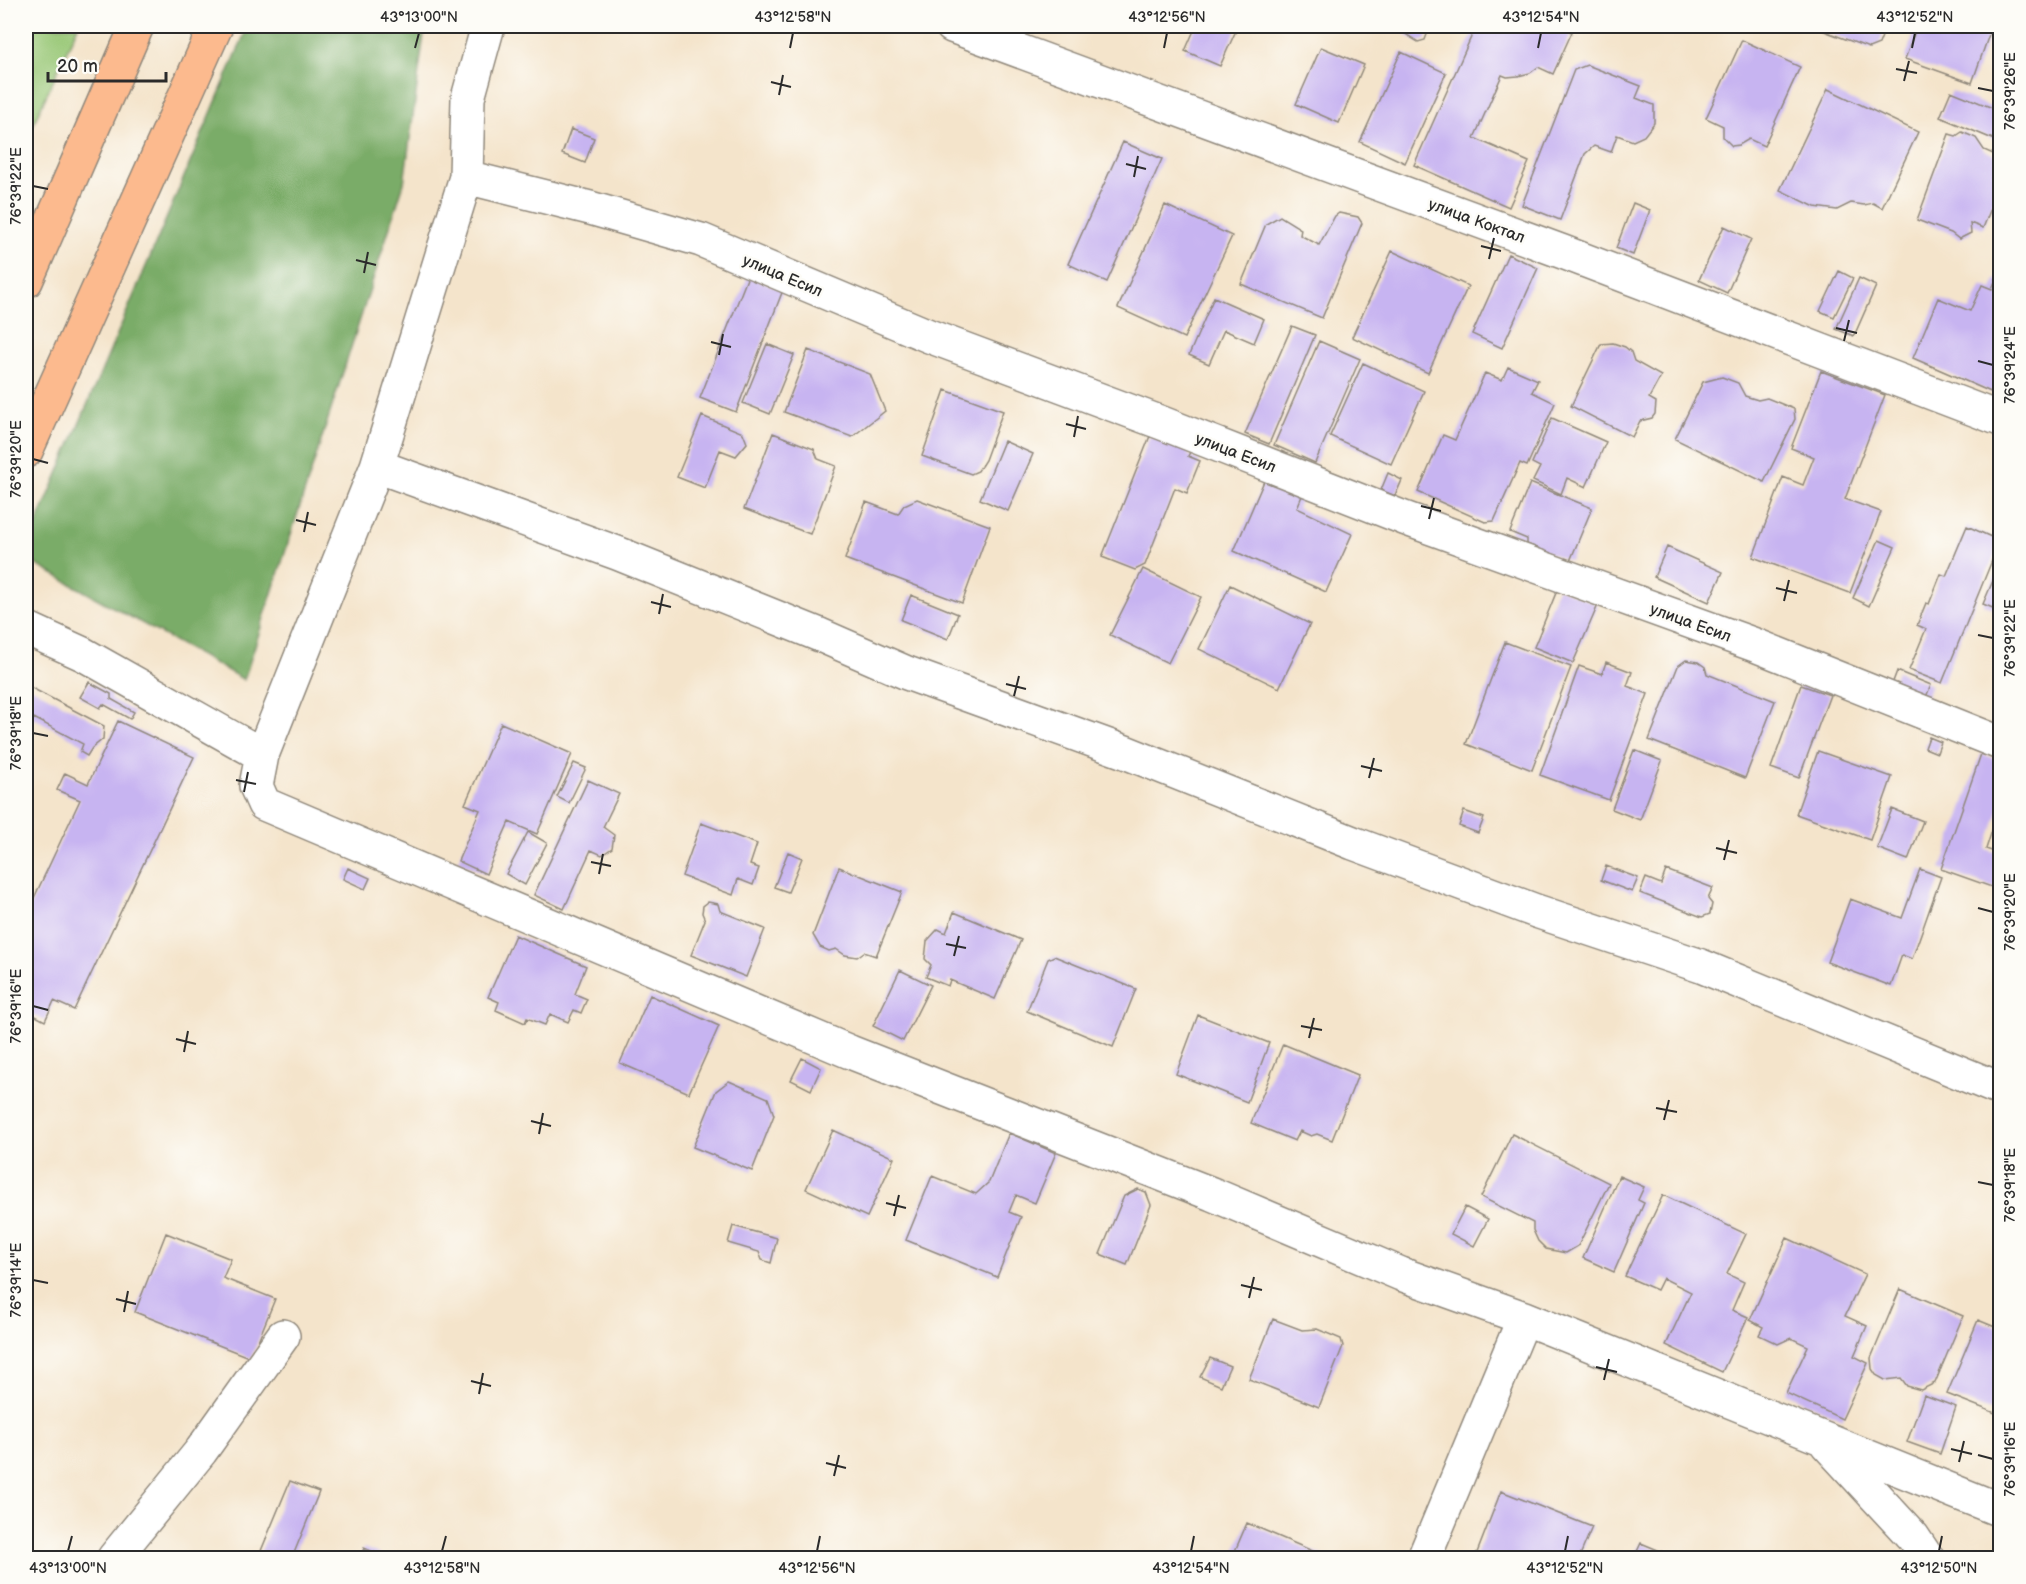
<svg xmlns="http://www.w3.org/2000/svg" width="2026" height="1584" font-family="'Balsamiq Sans',sans-serif">
  <rect width="100%" height="100%" fill="#fdfcf7"/>
  <filter id="ink" filterUnits="userSpaceOnUse"><feTurbulence type="fractalNoise" baseFrequency=".0167" numOctaves="2"/><feDisplacementMap in="SourceGraphic" scale="12" xChannelSelector="R" yChannelSelector="G"/><feConvolveMatrix kernelMatrix="1 2 1 2 8 2 1 2 1" color-interpolation-filters="sRGB"/></filter>
  <filter id="wash" filterUnits="userSpaceOnUse"><feTurbulence type="fractalNoise" baseFrequency=".008" numOctaves="4" result="noise"/><feDisplacementMap in="SourceGraphic" scale="24" xChannelSelector="R" yChannelSelector="G"/><feGaussianBlur stdDeviation="1.35" result="paint"/><feColorMatrix in="noise" values="0 0 0 0 0 0 0 0 0 0 0 0 0 0 0 0 0 1.4 0 .05"/><feComposite in="paint" operator="in"/></filter>
  <g filter="url(#wash)">
    <rect width="100%" height="100%" fill="#f4e4cb"/>
    <path fill="#98c776" stroke="#627950" stroke-width="1.5" d="M26,26H78L26,140Z"/>
    <path fill="#7aac67" stroke="#526c49" stroke-width="1.5" d="M248,26H425L404,183L244,680L26,559V549Z"/>
    <g id="blocks">
      <path fill="#c7b4f1" d="M1196,26H1238L1220,66L1185,51Z
        M1393,26H1430L1425,40L1418,42Z
        M1476,26H1558L1572,32L1553,74L1538,67L1530,73L1518,76L1507,77L1502,75L1474,138L1529,162L1509,207L1414,165Z
        M1811,26H1886L1879,44L1869,48Z
        M1917,26H1992L1972,83L1905,59Z
        M1742,40L1800,67L1764,146L1749,139L1739,145L1732,146L1723,137V126L1706,118Z
        M1321,47L1364,65L1339,123L1296,104Z
        M1401,52L1446,73L1405,163L1360,142Z
        M1587,65L1641,86L1636,98L1654,105V123L1644,136L1633,141L1617,135L1611,152L1594,146L1585,154L1560,220L1522,205L1574,70Z
        M1828,89L1918,132L1882,208L1873,203L1864,205L1851,203L1837,210L1815,207L1780,190Z
        M1951,91L2000,111V142L1940,117Z
        M571,129L594,138L585,163L562,154Z
        M1962,132L1976,138L1984,150L2000,157V186L1983,228L1970,223L1971,233L1959,239L1951,233L1917,220L1949,134L1956,136Z
        M1123,142L1162,159L1107,282L1068,264Z
        M1633,203L1650,210L1633,255L1616,248Z
        M1165,205L1232,236L1184,338L1118,308Z
        M1339,213L1358,217L1362,223L1322,318L1241,284L1266,224L1280,216L1301,229L1300,235L1319,245L1335,216Z
        M1724,226L1751,239L1727,293L1699,280Z
        M1392,251L1468,286L1428,373L1352,337Z
        M1508,254L1538,268L1502,348L1472,334Z
        M1839,271L1853,278L1834,317L1820,311Z
        M748,276L783,290L736,412L700,398Z
        M1859,278L1876,286L1854,336L1836,329Z
        M1996,279L2000,281V396L1913,358L1938,298L1970,311L1982,285L1992,289Z
        M1214,297L1264,319L1254,343L1224,330L1209,364L1189,355Z
        M1292,326L1315,335L1269,444L1245,434Z
        M1319,341L1360,359L1315,463L1274,445Z
        M1613,343L1625,347L1631,352L1634,361L1661,376L1649,398L1656,402L1655,414L1652,418L1640,421L1632,437L1571,406L1601,344Z
        M767,344L794,355L770,414L743,403Z
        M808,350L870,374L885,411L852,437L784,412Z
        M1363,363L1424,391L1391,464L1330,436Z
        M1508,367L1538,380L1532,392L1555,403L1527,466L1520,463L1494,521L1485,522L1418,492L1443,435L1455,440L1485,373L1502,380Z
        M1821,371L1885,395L1845,499L1881,512L1850,593L1753,557L1783,477L1803,485L1814,457L1791,448Z
        M1722,377L1738,383L1745,396L1758,400L1767,398L1794,409L1795,419L1764,482L1675,439L1703,382Z
        M945,390L1003,411L985,460L978,471L971,474L922,456Z
        M702,416L743,433L747,443L736,456L720,450L705,488L677,477Z
        M1552,418L1606,442L1586,487L1567,478L1561,494L1533,481L1540,467L1532,463Z
        M773,433L814,449L818,459L836,466L810,534L744,509Z
        M1150,436L1190,452L1188,456L1200,461L1187,493L1175,488L1145,565L1135,570L1102,557Z
        M1004,441L1033,454L1008,511L980,499Z
        M1388,473L1402,480L1395,496L1381,490Z
        M1267,474L1304,491L1297,508L1352,534L1326,592L1234,551Z
        M1530,483L1592,508L1570,561L1527,544V539L1510,532Z
        M917,499L990,526L962,603L845,559L866,502L898,514L904,505Z
        M1967,526L2000,541L1942,683L1909,670L1926,629L1917,625L1926,603L1929,604L1941,574L1946,576Z
        M1879,540L1895,547L1869,606L1853,598Z
        M1667,547L1723,572L1709,602L1654,577Z
        M1143,569L1201,597L1168,663L1110,635Z
        M1998,569L2000,571V611L1983,604Z
        M1230,585L1310,624L1279,688L1199,649Z
        M1558,588L1598,605L1573,663L1534,647Z
        M911,595L958,614L948,639L901,620Z
        M1505,642L1571,667L1532,770L1466,744Z
        M1686,660L1698,662L1705,667L1707,674L1775,701L1745,778L1649,740L1678,666Z
        M1606,662L1632,672L1627,686L1648,694L1609,800L1540,775L1579,666L1602,674Z
        M1897,671L1931,685L1924,702L1891,687Z
        M89,682L111,694V699L134,712L130,719L103,704L100,708L80,697Z
        M1801,685L1830,695L1799,778L1771,768Z
        M28,686L104,726L103,739L92,748L87,756L80,752L83,744L34,718L26,733V691Z
        M118,721L194,757L74,1010L54,1001L45,1021L26,1011V915L80,800L57,790L65,773L88,784Z
        M501,723L572,754L537,834L509,822L486,874L458,861L480,810L465,804Z
        M1929,737L1941,742L1937,753L1925,748Z
        M1634,750L1662,761L1640,820L1612,809Z
        M1818,751L1892,777L1870,840L1796,814Z
        M1981,754L2000,760V806L1986,849L2000,854V890L1941,869Z
        M574,763L586,768L569,803L557,797Z
        M588,780L619,794L603,827L614,835L612,848L602,855L591,850L564,909L534,895Z
        M1892,809L1923,821L1908,860L1877,848Z
        M1464,811L1484,818L1478,833L1459,826Z
        M701,823L757,844L750,865L759,868L753,885L738,879L733,895L682,876Z
        M528,832L547,843L525,885L506,874Z
        M788,852L802,858L788,892L774,887Z
        M1606,866L1638,878L1632,892L1601,880Z
        M839,867L902,892L876,956L864,952L857,957L845,955L836,949L829,951L820,947L813,935Z
        M348,868L370,878L365,889L343,879Z
        M1920,869L1941,877L1912,959L1902,955L1891,986L1827,962L1850,899L1902,918Z
        M1666,870L1713,888L1708,899L1712,904L1710,914L1702,917L1640,893L1646,878L1661,884Z
        M708,902L718,904L720,911L765,929L746,977L691,955L705,920L702,913L703,906Z
        M954,912L1021,940L995,999L950,980L948,986L926,977L931,965L925,959L927,941L938,929L946,933Z
        M515,935L586,966L575,994L587,999L581,1013L574,1010L568,1022L550,1014L545,1025L527,1018L525,1023L496,1010L499,1002L488,997Z
        M1054,956L1136,989L1113,1047L1027,1011L1048,959Z
        M900,970L931,985L903,1041L873,1026Z
        M650,995L719,1026L689,1093L620,1063Z
        M1198,1015L1269,1043L1247,1102L1176,1074Z
        M1283,1044L1358,1075L1332,1140L1317,1134L1311,1136L1300,1131L1295,1141L1251,1123Z
        M802,1058L821,1068L811,1090L791,1080Z
        M729,1081L768,1098L774,1115L752,1171L693,1147L716,1091Z
        M833,1130L894,1158L867,1217L806,1189Z
        M1009,1133L1056,1153L1035,1203L1016,1195L1009,1212L1021,1217L997,1277L906,1240L932,1176L976,1194L989,1182Z
        M1512,1134L1609,1183L1578,1246L1566,1253L1546,1249L1538,1241L1533,1230V1223L1481,1197Z
        M1619,1176L1644,1187L1638,1200L1644,1203L1614,1272L1583,1258Z
        M1138,1189L1146,1192L1151,1205L1127,1265L1100,1254L1124,1196Z
        M1663,1195L1746,1234L1727,1274L1744,1282L1732,1310L1748,1317L1722,1372L1666,1345L1691,1292L1663,1278L1657,1290L1625,1276Z
        M1465,1207L1488,1219L1474,1246L1451,1234Z
        M733,1226L777,1238L771,1263L762,1260L759,1252L728,1243Z
        M166,1233L231,1259L223,1278L275,1299L251,1358L135,1312Z
        M1787,1238L1865,1274L1845,1316L1867,1326L1854,1356L1868,1363L1842,1419L1786,1393L1808,1346L1791,1338L1778,1344L1759,1335L1763,1327L1750,1320Z
        M1900,1289L1963,1316L1935,1383L1921,1390L1907,1386L1901,1378L1885,1380L1876,1375L1872,1369L1871,1358Z
        M1273,1319L1302,1330L1317,1329L1341,1339L1343,1346L1319,1407L1249,1379Z
        M1978,1320L2000,1329V1415L1947,1394Z
        M1210,1358L1230,1366L1221,1386L1200,1377Z
        M1924,1395L1956,1407L1940,1454L1907,1442Z
        M290,1481L319,1492L292,1558H258Z
        M1501,1491L1592,1527L1579,1558H1475Z
        M1247,1523L1329,1558H1232Z
        M1641,1543L1677,1558H1634Z
        M364,1548L388,1558H360Z"/>
    </g>
  </g>
  <g filter="url(#ink)">
    <use href="#blocks" fill-opacity="0" stroke="#90887b" stroke-width="1.5"/>
    <g fill="none" stroke-linecap="round" stroke-linejoin="round">
      <g stroke="#90887b" stroke-width="36">
        <path id="minor" d="M488,26L468,98L466,177L377,466L262,755L256,786L264,804L850,1052L1212,1194L1401,1274L1524,1318L2000,1510
          M952,26L1563,252L2000,419
          M466,177L590,208L701,240L929,336L1162,423L1404,518L1755,645L2000,743
          M377,466L617,553L820,635L907,673L1125,752L1353,843L1536,911L1701,966L2000,1089
          M26,628L83,654L262,755
          M1827,1444L1913,1537L1927,1558
          M114,1558L201,1451L283,1336
          M1424,1558L1524,1318"/>
      </g>
      <g stroke="#90887b" stroke-width="36">
        <path id="trunk" d="M26,281L137,26
          M26,451L216,26"/>
      </g>
      <use href="#minor" stroke="#fff" stroke-width="33"/>
      <use href="#trunk" stroke="#fcba8e" stroke-width="33"/>
    </g>
  </g>
  <path fill="none" stroke="#2b2b2b" stroke-width="2" d="M415,48L419,33M790,48L793,33M1164,48L1167,33M1538,48L1541,33M1912,48L1915,33M1896,69L1917,73M1904,81L1909,61M771,82L791,87M1978,88L1993,91M779,95L783,75M1126,164L1146,169M1134,177L1138,156M33,186L48,189M1481,246L1501,251M1489,259L1494,238M356,260L376,265M364,273L368,252M1836,328L1857,333M1844,341L1849,320M711,342L731,347M719,355L723,334M1978,361L1993,365M1066,424L1086,429M1074,437L1078,416M33,459L48,463M1421,506L1441,511M1429,519L1434,498M296,520L316,525M304,532L308,512M1776,588L1797,593M1784,601L1789,580M651,602L671,607M659,614L663,594M1978,635L1993,638M1006,684L1026,689M1014,696L1019,676M33,733L48,736M1361,766L1382,771M1369,778L1374,758M236,780L256,784M244,792L248,772M1716,848L1737,853M1724,860L1729,840M591,862L611,866M599,874L603,854M1978,908L1993,912M946,944L966,948M954,956L959,936M33,1006L48,1010M1301,1026L1322,1030M1309,1038L1314,1018M176,1039L196,1044M184,1052L188,1031M1656,1108L1677,1112M1664,1120L1669,1100M531,1121L551,1126M539,1134L543,1113M1978,1182L1993,1185M886,1203L906,1208M894,1216L899,1195M33,1280L48,1283M1241,1285L1262,1290M1249,1298L1254,1277M116,1299L136,1304M124,1312L128,1291M1596,1367L1617,1372M1604,1380L1609,1359M471,1381L491,1386M479,1394L483,1373M1951,1449L1972,1454M1978,1455L1993,1459M1959,1462L1964,1441M826,1463L846,1468M834,1476L839,1455M68,1551L72,1536M442,1551L446,1536M817,1551L820,1536M1191,1551L1194,1536M1565,1551L1568,1536M1939,1551L1942,1536"/>
  <g text-anchor="middle" stroke-width="5" stroke-linejoin="round" paint-order="stroke">
    <g font-size="16" fill="#2b2b2b" stroke="#fdfcf7">
      <text transform="translate(1477 220) rotate(20)" y="6">улица Коктал</text>
      <text transform="translate(783 275) rotate(23)" y="6">улица Есил</text>
      <text transform="translate(1236 452) rotate(21)" y="6">улица Есил</text>
      <text transform="translate(1691 622) rotate(20)" y="6">улица Есил</text>
    </g>
  </g>
  <rect width="2026" height="1584" fill="none" stroke="#fdfcf7" stroke-width="66"/>
  <path d="M48 72v9h118v-9" fill="none" stroke="#2b2b2b" stroke-width="3"/>
  <text x="57" y="72" font-size="18" fill="#2b2b2b" stroke="#fdfcf7" stroke-width="4.5" paint-order="stroke">20 m</text>
  <rect x="33" y="33" width="1960" height="1518" fill="none" stroke="#2b2b2b" stroke-width="2"/>
  <g font-size="15" text-anchor="middle" fill="#2b2b2b">
    <text x="419" y="22">43°13'00"N</text>
    <text x="793" y="22">43°12'58"N</text>
    <text x="1167" y="22">43°12'56"N</text>
    <text x="1541" y="22">43°12'54"N</text>
    <text x="1915" y="22">43°12'52"N</text>
    <text transform="translate(2010 91) rotate(-90)" y="5">76°39'26"E</text>
    <text transform="translate(16 186) rotate(-90)" y="5">76°39'22"E</text>
    <text transform="translate(2010 365) rotate(-90)" y="5">76°39'24"E</text>
    <text transform="translate(16 459) rotate(-90)" y="5">76°39'20"E</text>
    <text transform="translate(2010 638) rotate(-90)" y="5">76°39'22"E</text>
    <text transform="translate(16 733) rotate(-90)" y="5">76°39'18"E</text>
    <text transform="translate(2010 912) rotate(-90)" y="5">76°39'20"E</text>
    <text transform="translate(16 1006) rotate(-90)" y="5">76°39'16"E</text>
    <text transform="translate(2010 1185) rotate(-90)" y="5">76°39'18"E</text>
    <text transform="translate(16 1280) rotate(-90)" y="5">76°39'14"E</text>
    <text transform="translate(2010 1459) rotate(-90)" y="5">76°39'16"E</text>
    <text x="68" y="1573">43°13'00"N</text>
    <text x="442" y="1573">43°12'58"N</text>
    <text x="817" y="1573">43°12'56"N</text>
    <text x="1191" y="1573">43°12'54"N</text>
    <text x="1565" y="1573">43°12'52"N</text>
    <text x="1939" y="1573">43°12'50"N</text>
  </g>
</svg>
